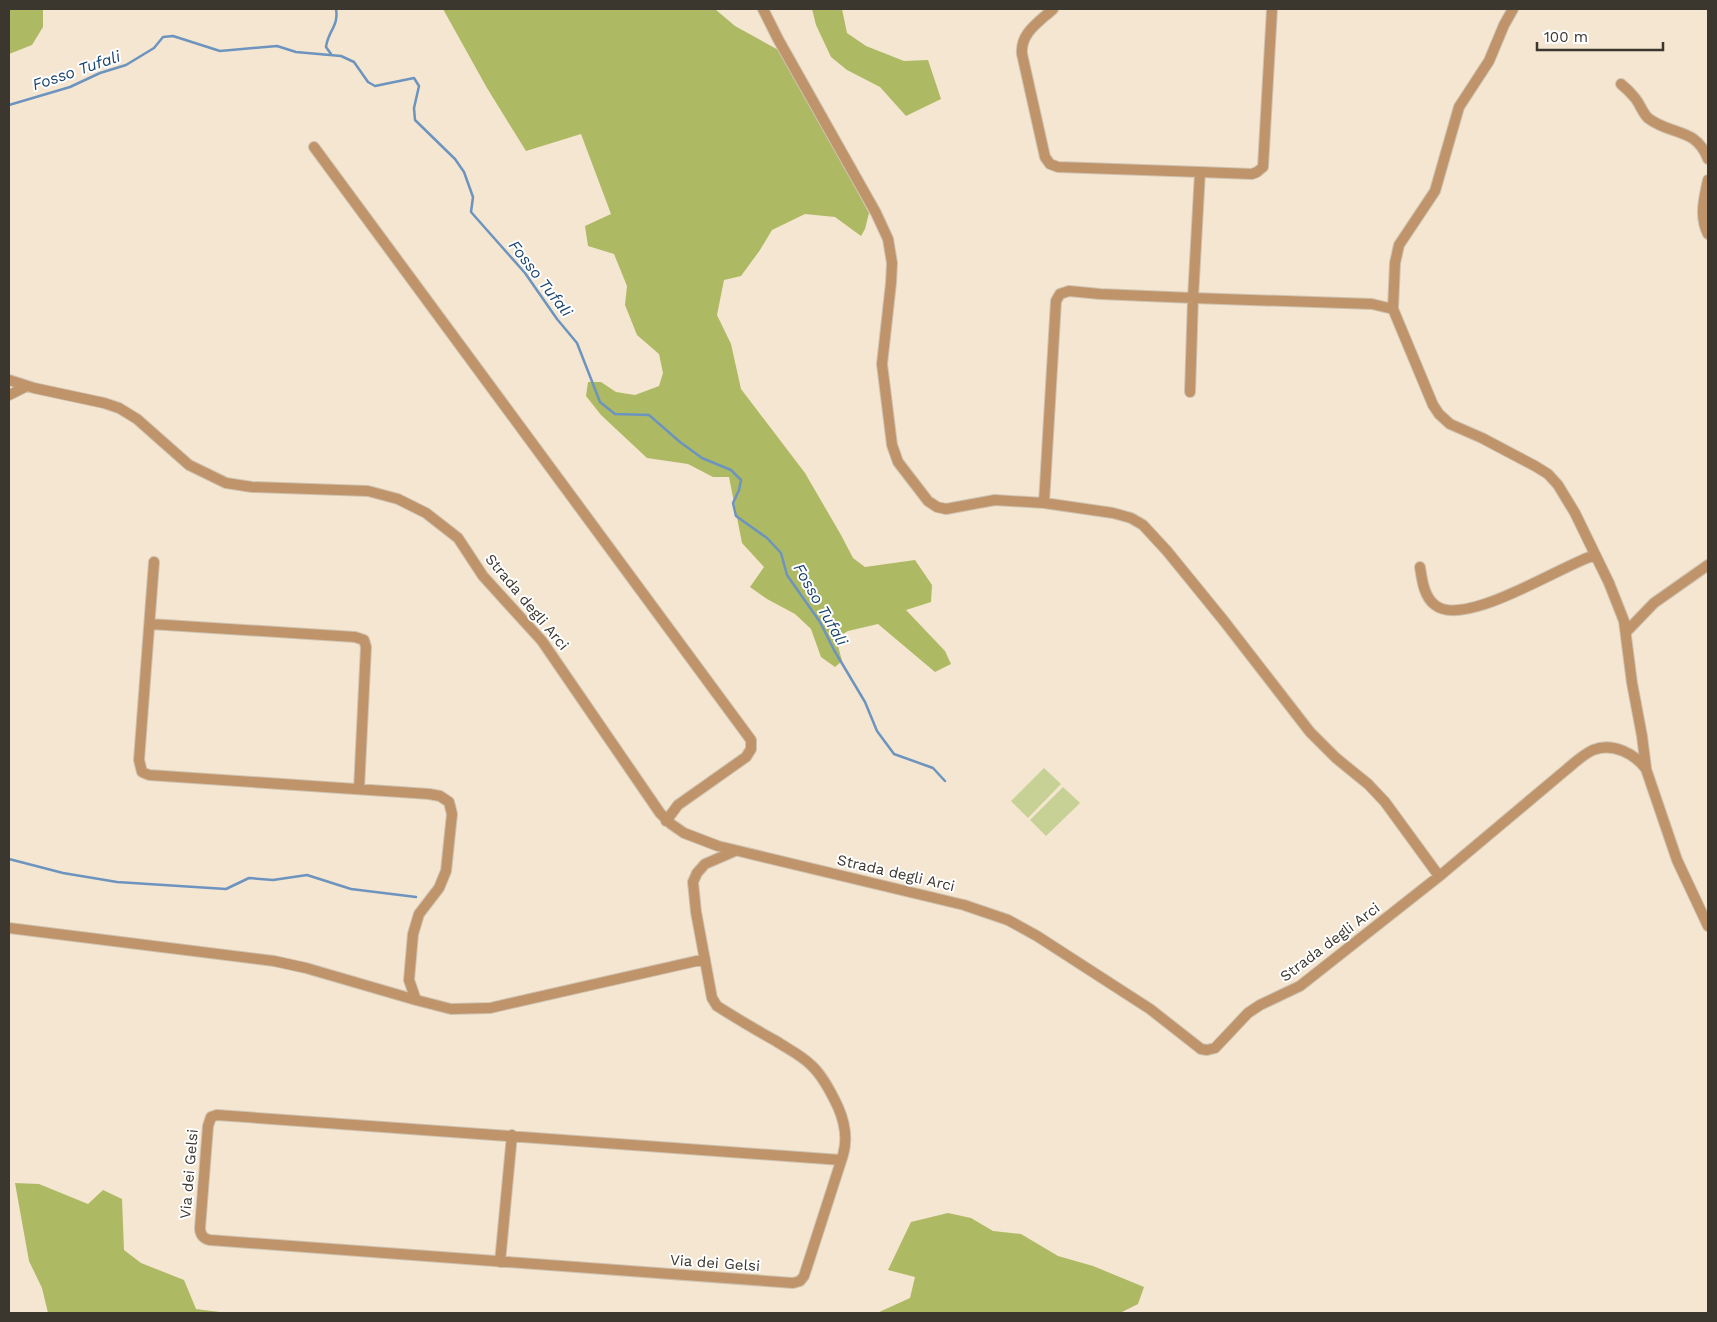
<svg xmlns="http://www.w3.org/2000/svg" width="1717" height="1322" font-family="'Work Sans',sans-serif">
  <rect width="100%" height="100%" fill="#f4e6d1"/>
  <path fill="#c7d196" d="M1044,768L1061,784L1028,818L1011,801Z
    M1063,787L1080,803L1046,836L1030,820Z"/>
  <path fill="#aeb964" d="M9,9H43V27L32,45L9,54Z
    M443,9H715L735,26L782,52L869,213L865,229L861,236L835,217L805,214L772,230L760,250L741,276L724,280L717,315L731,344L741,389L805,473L841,535L853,558L865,567L915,560L932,585L931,602L906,610L945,651L951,664L935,672L878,624L848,631L836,638L842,661L835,667L821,657L811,629L795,614L767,599L750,587L764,567L742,543L729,477H713L688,464L647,458L601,415L586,396L588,382H601L616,392L635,395L659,386L663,373L659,354L637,335L625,305L627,286L614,254L588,246L585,226L611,214L581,134L526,151L487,88Z
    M812,9H842L847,33L866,46L904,61L928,60L941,99L906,116L880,87L847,70L831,57L816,25Z
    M15,1183L39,1184L88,1204L103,1190L122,1199L124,1250L141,1263L184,1280L196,1309L228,1313H48L42,1288L29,1261Z
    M948,1213L971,1218L993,1231L1021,1234L1058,1256L1093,1266L1144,1287L1138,1304L1120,1313H877L910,1298L915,1277L888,1270L911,1222Z"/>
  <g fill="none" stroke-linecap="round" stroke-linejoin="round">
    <path stroke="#6c94bf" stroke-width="2.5" d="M331,54L326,47C328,31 339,26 336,9
      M9,105L70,87L100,73L126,65L154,48L163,37L173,36L220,51L277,46L296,52L341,56L354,62L368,82L375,86L414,78L419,86L414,108L415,120L455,159L464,172L473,197L471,212L525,273L557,319L577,343L600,402L615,414L649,415L680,442L702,458L731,470L741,480L739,490L733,503L736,516L767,538L781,553L787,575L820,622L834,650L865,702L877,731L894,754L933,768L945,781
      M9,859L63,873L117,882L226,889L249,878L273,880L307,875L351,889L416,897"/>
    <g stroke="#cfc3b0" stroke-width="12">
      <path id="street" d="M763,9L778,39L876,213L888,239L892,263L891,283L882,364L892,445L898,462L928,501L937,507L946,509L995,500L1044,503L1113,513L1131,518L1143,525L1167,551L1224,621L1310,732L1336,758L1368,784L1385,802L1439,876
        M1053,9C1039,22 1020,33 1022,54L1045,157L1050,164L1058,167L1200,172
        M1272,9L1263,167L1257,172L1252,174L1200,172L1193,298L1372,304L1393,309L1433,405L1439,414L1450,424L1482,438L1535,466L1548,474L1558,485L1575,513L1609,583L1624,621L1632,683L1642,736L1646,768
        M1621,84C1626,88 1631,93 1635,98C1640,104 1642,112 1648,118C1671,136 1696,127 1708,159
        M314,147L751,740V749L746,757L678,805L666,821
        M1708,180C1704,199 1699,216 1708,234
        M1393,309L1395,263L1399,245L1435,191L1459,107L1489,61L1504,25L1513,9
        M9,380L34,388L104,403L119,408L137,419L189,465L226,483L252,487L368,491L398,499L426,513L458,538L483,576L542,641L660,813L671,824L684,833L718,846L964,905L1008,920L1037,936L1150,1009L1201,1049L1207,1050L1215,1048L1248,1013L1260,1005L1300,986L1442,874L1567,769C1575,762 1584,754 1593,750C1613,742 1635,754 1646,769L1677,860L1708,926
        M9,395L27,386
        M1044,503L1056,301L1060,294L1069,291L1100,294L1193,298L1190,392
        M154,562L139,760L142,772L149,775L429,794L440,796L449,802L452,814L446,871L439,888L419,914L413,934L409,980L416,1000L451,1009L490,1008L705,959
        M1420,567C1422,580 1424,597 1435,605C1464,629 1562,565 1595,555
        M150,624L355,637L364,640L366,647L359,789
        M1627,631L1654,603L1708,565
        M735,851L705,864L697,873L693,882L696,912L712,998L717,1006C736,1018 756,1030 776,1041C788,1049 801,1055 811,1065C823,1076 831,1092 838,1107C845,1123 848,1138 843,1155L804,1276L800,1281L793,1283L210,1240C204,1239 200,1235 200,1228L208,1126L211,1117L217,1115L841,1160
        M9,928L274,961L306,968L416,1000
        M500,1262L512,1135"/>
    </g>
    <use href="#street" stroke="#bf946b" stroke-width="10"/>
  </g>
  <g text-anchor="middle" stroke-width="4" stroke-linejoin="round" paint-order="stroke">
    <g font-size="15" fill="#3b362e" stroke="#fff">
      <text transform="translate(527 602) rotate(50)" y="5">Strada degli Arci</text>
      <text transform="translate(896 873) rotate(13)" y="5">Strada degli Arci</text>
      <text transform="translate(1330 942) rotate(-37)" y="5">Strada degli Arci</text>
      <text transform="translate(189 1174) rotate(-85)" y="5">Via dei Gelsi</text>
      <text transform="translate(715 1263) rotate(4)" y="5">Via dei Gelsi</text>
    </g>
    <g font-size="16" font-style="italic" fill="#1a446d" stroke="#fff">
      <text transform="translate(76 70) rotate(-19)" y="6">Fosso Tufali</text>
      <text transform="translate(541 278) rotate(52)" y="6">Fosso Tufali</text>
      <text transform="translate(821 604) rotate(60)" y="6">Fosso Tufali</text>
    </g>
  </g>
  <rect width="1717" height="1322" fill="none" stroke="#3b362e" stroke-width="20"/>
  <path d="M1537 42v8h126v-8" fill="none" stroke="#3b362e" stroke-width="2.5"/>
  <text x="1544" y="42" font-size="15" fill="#3b362e" stroke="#ffffff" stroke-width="4" paint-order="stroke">100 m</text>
</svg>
